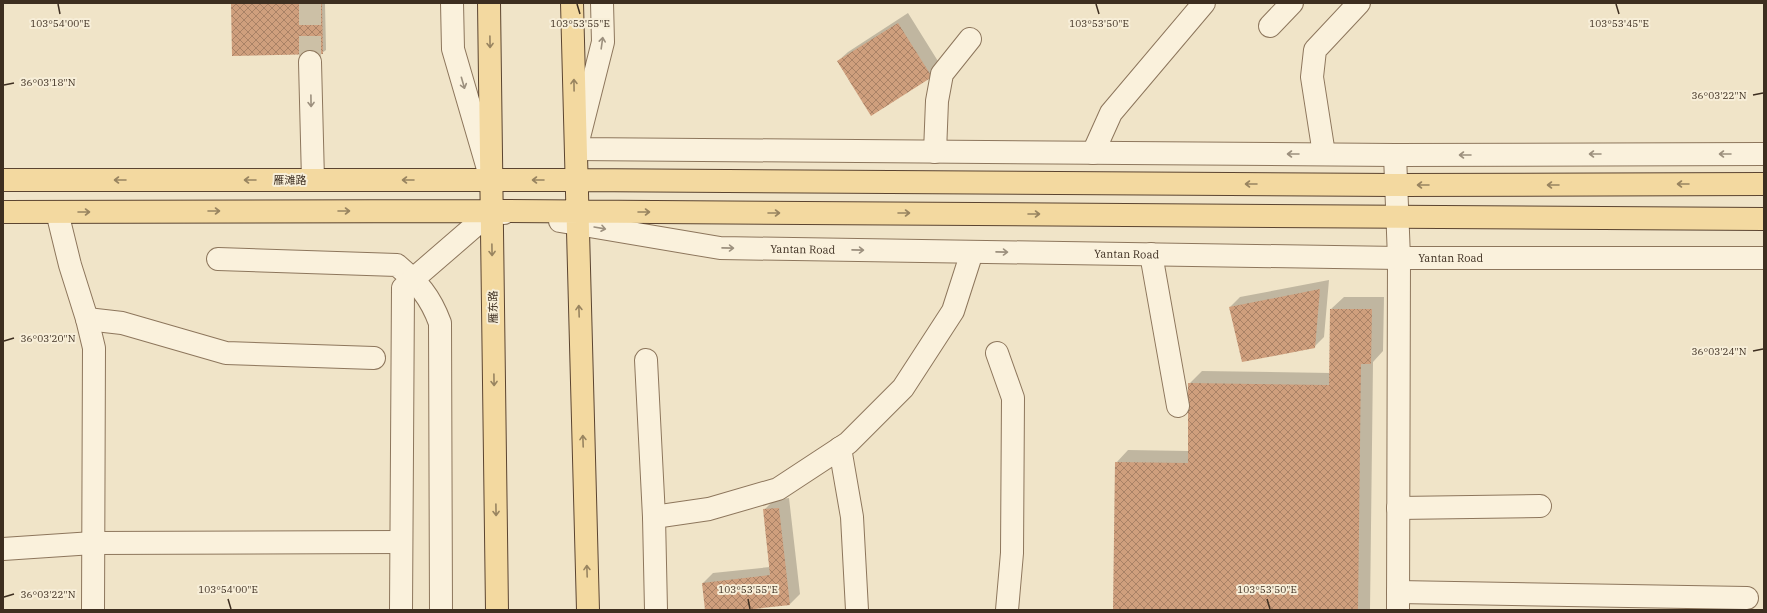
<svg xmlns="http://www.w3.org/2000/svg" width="1767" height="613" font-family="'IBM Plex Serif','Noto Sans SC',serif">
  <defs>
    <pattern id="building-cross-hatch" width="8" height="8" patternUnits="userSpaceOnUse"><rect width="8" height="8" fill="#cf9f7d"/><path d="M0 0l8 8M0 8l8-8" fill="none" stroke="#a98266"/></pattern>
  </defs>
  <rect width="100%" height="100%" fill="#f0e4c8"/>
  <path fill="#0003" d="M232,3H325L326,50L322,53Z
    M908,13L941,66L932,76L838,61L848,52Z
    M1329,280L1324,337L1314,347L1230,307L1240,297Z
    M1344,297H1384L1383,351L1373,362L1370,610H1114L1116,463L1128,450L1189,451V384L1202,371L1331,373V309Z
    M789,498L800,594L790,604L737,610H706L703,583L713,573L770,567L764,510L774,500Z"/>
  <path fill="url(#building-cross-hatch)" d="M231,3H322L323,54L232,56Z
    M898,23L932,77L871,116L837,61Z
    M1320,289L1315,348L1242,362L1229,307Z
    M1330,309H1372L1371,364H1361L1358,610H1113L1115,462L1188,463V383L1329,385Z
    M779,508L790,605L745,610H705L702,583L770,575L763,509Z"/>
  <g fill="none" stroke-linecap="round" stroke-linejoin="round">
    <path stroke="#ccc0a6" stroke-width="22" stroke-dasharray="22 11" stroke-linecap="butt" d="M310,3V62"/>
    <g stroke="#8d765c" stroke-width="24">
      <g id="minor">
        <path d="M452,3L453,49L488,169"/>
        <path d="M602,3L603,42L576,149L1395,155L1764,154"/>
        <path d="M1270,26L1292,3"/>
        <path d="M310,62L313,180"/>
        <path d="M935,152L937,101L942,74L970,39"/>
        <path d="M1093,153L1111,113L1204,3"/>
        <path d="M1324,154L1312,77L1315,50L1359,3"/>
        <path d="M1395,155L1399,258L1398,610"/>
        <path d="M57,212L70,265L87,319L94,348L93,610"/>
        <path id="s1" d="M560,221L720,248L1399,258H1764"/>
        <path d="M1151,254L1178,406"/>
        <path d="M218,259L397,265C418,283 430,296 440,323L441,610"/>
        <path d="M87,319L122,323L226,353L374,358"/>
        <path d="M997,353L1013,398L1012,553L1007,610"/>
        <path d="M646,360L654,517L656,610"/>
        <path d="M840,448L852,517L857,610"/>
        <path d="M1398,508L1540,506"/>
        <path d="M654,517L709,509L778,489L848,443L903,388L953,311L972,252"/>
        <path d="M3,549L93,543L401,542"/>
        <path d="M1398,592L1747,598"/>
        <path d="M401,610L403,288L492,211L504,213"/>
      </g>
    </g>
    <g stroke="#5b4430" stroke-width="24">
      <path id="major" d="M489,3L497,610
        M572,3L588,610
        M3,180H577L1396,185L1764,184
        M3,212L492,211L1764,219"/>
    </g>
    <use href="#minor" stroke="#faf1dc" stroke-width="22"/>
    <use href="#major" stroke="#f3d9a0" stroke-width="22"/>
  </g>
  <defs><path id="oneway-shaft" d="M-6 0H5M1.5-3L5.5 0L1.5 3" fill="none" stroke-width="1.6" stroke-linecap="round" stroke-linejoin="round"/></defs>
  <g stroke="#988460">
    <use href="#oneway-shaft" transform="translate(490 42) rotate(89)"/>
    <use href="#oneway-shaft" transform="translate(574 85) rotate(-91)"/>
    <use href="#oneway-shaft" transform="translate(120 180) rotate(180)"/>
    <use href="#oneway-shaft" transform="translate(250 180) rotate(180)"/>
    <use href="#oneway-shaft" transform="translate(408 180) rotate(180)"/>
    <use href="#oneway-shaft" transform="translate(538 180) rotate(180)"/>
    <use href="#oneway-shaft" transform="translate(1251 184) rotate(-180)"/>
    <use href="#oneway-shaft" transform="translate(1683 184) rotate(180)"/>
    <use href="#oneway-shaft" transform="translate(1423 185) rotate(180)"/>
    <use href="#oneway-shaft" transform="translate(1553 185) rotate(180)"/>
    <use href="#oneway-shaft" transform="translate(214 211)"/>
    <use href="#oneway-shaft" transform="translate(344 211)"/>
    <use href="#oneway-shaft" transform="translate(84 212)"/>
    <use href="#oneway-shaft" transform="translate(644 212)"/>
    <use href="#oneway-shaft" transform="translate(774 213)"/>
    <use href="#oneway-shaft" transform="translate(904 213)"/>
    <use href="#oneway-shaft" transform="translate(1034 214)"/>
    <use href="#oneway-shaft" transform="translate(492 250) rotate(89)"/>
    <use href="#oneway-shaft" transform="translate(579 311) rotate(-92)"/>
    <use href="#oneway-shaft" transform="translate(494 380) rotate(89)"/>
    <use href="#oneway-shaft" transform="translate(583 441) rotate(-92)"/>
    <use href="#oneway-shaft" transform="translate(496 510) rotate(89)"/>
    <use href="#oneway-shaft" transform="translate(587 571) rotate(-92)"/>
  </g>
  <g stroke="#9c907e">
    <use href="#oneway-shaft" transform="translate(602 43) rotate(-82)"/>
    <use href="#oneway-shaft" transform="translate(463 83) rotate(74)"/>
    <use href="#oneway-shaft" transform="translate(311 101) rotate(89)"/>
    <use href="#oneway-shaft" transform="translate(1293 154) rotate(-180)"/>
    <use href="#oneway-shaft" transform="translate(1595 154) rotate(180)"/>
    <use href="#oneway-shaft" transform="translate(1725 154) rotate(180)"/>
    <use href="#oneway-shaft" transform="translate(1465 155) rotate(180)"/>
    <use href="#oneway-shaft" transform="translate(600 228) rotate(10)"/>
    <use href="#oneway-shaft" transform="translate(728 248) rotate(1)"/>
    <use href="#oneway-shaft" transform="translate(858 250) rotate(1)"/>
    <use href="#oneway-shaft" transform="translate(1002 252) rotate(1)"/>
  </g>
  <path fill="none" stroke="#3d2e20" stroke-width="1.5" d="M58,4L60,14M577,4L580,14M1096,4L1099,14M1616,4L1619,14M4,85L14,83M1753,95L1763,93M4,341L14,338M1753,351L1763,349M4,597L14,594M228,599L231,609M748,599L750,609M1267,599L1270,609"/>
  <g text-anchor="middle" stroke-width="4" stroke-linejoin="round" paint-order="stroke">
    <g font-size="11" fill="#3d2e20" stroke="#f7eed8">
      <text x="290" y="184">雁滩路</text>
      <text dy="4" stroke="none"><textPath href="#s1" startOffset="245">Yantan Road</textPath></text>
      <text dy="4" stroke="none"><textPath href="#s1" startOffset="569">Yantan Road</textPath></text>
      <text dy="4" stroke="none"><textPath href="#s1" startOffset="893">Yantan Road</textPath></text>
      <text transform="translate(493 307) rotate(-91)" y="4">雁东路</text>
    </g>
  </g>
  <g font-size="10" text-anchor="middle" fill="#3d2e20" stroke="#f7eed8" stroke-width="4" stroke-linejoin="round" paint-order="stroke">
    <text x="60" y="27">103°54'00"E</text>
    <text x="580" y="27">103°53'55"E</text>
    <text x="1099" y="27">103°53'50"E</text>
    <text x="1619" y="27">103°53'45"E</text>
    <text x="48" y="86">36°03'18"N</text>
    <text x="1719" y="99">36°03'22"N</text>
    <text x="48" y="342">36°03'20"N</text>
    <text x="1719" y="355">36°03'24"N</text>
    <text x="228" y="593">103°54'00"E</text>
    <text x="748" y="593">103°53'55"E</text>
    <text x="1267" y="593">103°53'50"E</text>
    <text x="48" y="598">36°03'22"N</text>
  </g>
  <rect width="1767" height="613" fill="none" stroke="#3d2e20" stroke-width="8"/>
</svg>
